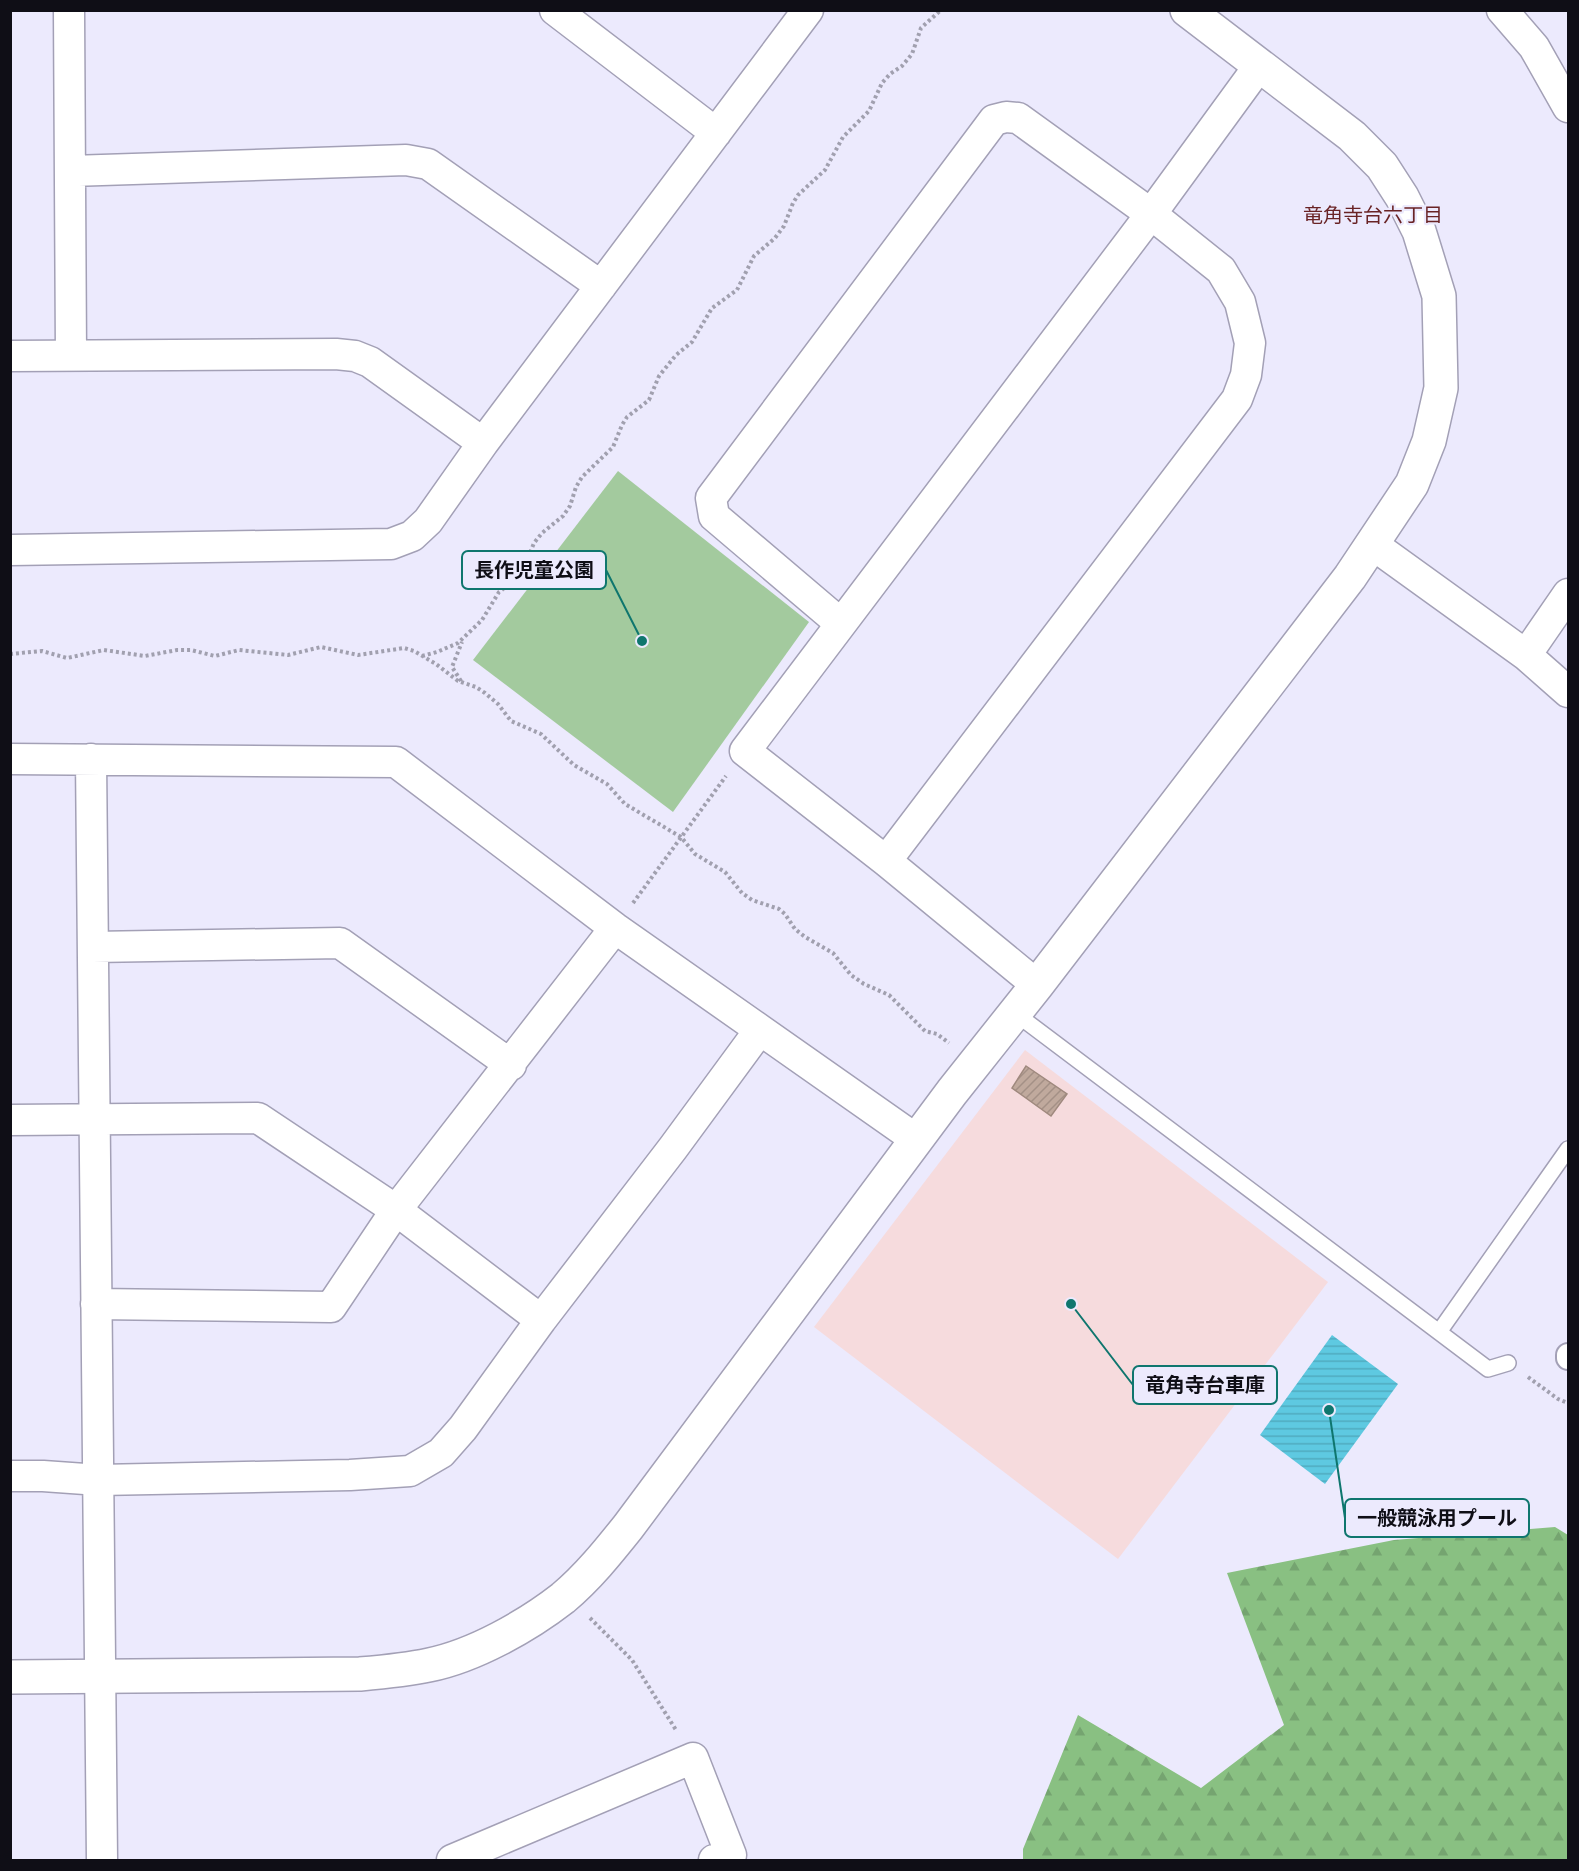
<svg xmlns="http://www.w3.org/2000/svg" width="1579" height="1871" font-family="'Nunito Sans','Noto Sans JP',sans-serif">
  <defs>
    <pattern id="forest-firs" width="22" height="20" patternUnits="userSpaceOnUse" patternTransform="scale(1.5)"><rect width="22" height="20" fill="#89c082"/><path d="M5 1l3.5 6h-7zM16 11l3.5 6h-7z" fill="#75a470"/></pattern>
    <pattern id="water-rules" width="6" height="5" patternUnits="userSpaceOnUse" patternTransform="scale(1.5)"><rect width="6" height="5" fill="#5ec9e1"/><path d="M0 2.5h6" fill="none" stroke="#50abc0"/></pattern>
    <pattern id="building-hatch" width="6" height="6" patternUnits="userSpaceOnUse" patternTransform="scale(1.5)"><rect width="6" height="6" fill="#c0a99d"/><path d="M-1 1l2-2M0 6l6-6M5 7l2-2" fill="none" stroke="#a49086"/></pattern>
  </defs>
  <rect width="100%" height="100%" fill="#eceafd"/>
  <path fill="#f6dbdd" d="M1025,1050L1328,1282L1118,1559L814,1327Z"/>
  <path fill="url(#forest-firs)" d="M1555,1527L1568,1535V1860H1023V1849L1078,1715L1201,1788L1284,1725L1227,1573L1394,1540Z"/>
  <path fill="#a3ca9e" d="M618,471L809,622L673,812L473,660Z"/>
  <path fill="url(#water-rules)" d="M1332,1335L1398,1384L1325,1484L1260,1435Z"/>
  <path fill="url(#building-hatch)" stroke="#9f897e" stroke-width="1.5" d="M1026,1066L1067,1094L1051,1116L1012,1088Z"/>
  <g fill="none" stroke-linecap="round" stroke-linejoin="round">
    <g stroke="#a3a0b6" stroke-width="18">
      <path id="service" d="M1015,1013L1488,1369L1508,1363
        M1439,1332L1568,1149"/>
    </g>
    <g stroke="#a3a0b6" stroke-width="26">
      <path id="pedestrian" d="M1568,1355V1358"/>
    </g>
    <g stroke="#a3a0b6" stroke-width="33">
      <path id="minor" d="M69,10L71,355
        M555,10L716,133
        M1502,10L1534,47L1568,107
        M71,171L406,160L428,164L601,286
        M10,356L336,354L355,356L370,362L483,443
        M1372,544L1526,655L1568,692
        M10,550L391,544L412,536L428,521L483,443L808,10
        M840,623L714,516L711,498L994,120L1006,117L1018,118L1151,214L1221,270L1240,302L1250,343L1246,375L1237,399L886,861
        M1526,655L1568,594
        M10,759L396,762L615,928L917,1140
        M91,759L102,1860
        M93,947L340,943L511,1065
        M1037,985L886,861L745,751L1151,214L1259,66
        M10,1120L258,1118L396,1210L541,1320
        M96,1304L331,1307L396,1210L615,928
        M10,1476H43L99,1480L350,1475L410,1471L441,1453L463,1428L541,1320L673,1148L759,1031
        M452,1860L693,1758L731,1855L714,1860"/>
    </g>
    <g stroke="#a3a0b6" stroke-width="36">
      <path id="tertiary" d="M10,1677L360,1674C383,1672 406,1670 429,1665C474,1656 527,1626 563,1598C588,1577 608,1552 628,1527L952,1092L1037,985L1350,577L1412,484L1429,441L1441,388L1439,296L1419,231L1402,197L1382,166L1352,136L1187,10"/>
    </g>
    <path stroke="#a1a0af" stroke-width="4" stroke-dasharray="3 3" stroke-linecap="butt" d="M10,654L42,651L67,658L104,650L145,656L177,650H191L215,656L239,650L288,655L321,647L358,655L404,648L414,651L436,664L458,681L476,687L485,693L498,704L511,721L541,734L574,765L607,784L625,804L681,837L695,854L725,872L742,893L752,900L779,909L785,914L795,929L805,937L833,953L851,975L864,984L889,995L925,1031L937,1034L949,1043
      M422,656L437,652L458,643L482,620L499,592L516,579L523,570L534,543L542,533L563,516L570,506L576,487L582,477L613,447L622,425L627,417L649,400L659,376L676,355L692,342L712,308L737,290L754,256L775,238L784,226L793,203L798,195L825,170L843,137L869,111L882,83L890,74L902,66L912,54L921,28L941,10
      M461,681L452,667L462,642
      M633,903L726,776
      M1528,1377L1558,1399L1568,1403
      M590,1618L632,1660L676,1730"/>
    <use href="#service" stroke="#fff" stroke-width="15"/>
    <use href="#pedestrian" stroke="#fff" stroke-width="22"/>
    <use href="#minor" stroke="#fff" stroke-width="30"/>
    <use href="#tertiary" stroke="#fff" stroke-width="33"/>
  </g>
  <g text-anchor="middle" stroke-width="4.5" stroke-linejoin="round" paint-order="stroke">
    <g font-size="20" fill="#692325" stroke="#eceafd">
      <text x="1373" y="222">竜角寺台六丁目</text>
    </g>
  </g>
  <path fill="none" stroke="#0f766e" stroke-width="2" d="M642 641L606 570M1071 1304L1133 1385M1329 1410L1345 1518"/>
  <g fill="#0f766e" stroke="#eceafd" stroke-width="2">
    <circle cx="642" cy="641" r="6"/>
    <circle cx="1071" cy="1304" r="6"/>
    <circle cx="1329" cy="1410" r="6"/>
  </g>
  <g fill="#eceafd" stroke="#0f766e" stroke-width="2">
    <rect x="462" y="551" width="144" height="38" rx="6"/>
    <rect x="1133" y="1366" width="144" height="38" rx="6"/>
    <rect x="1345" y="1499" width="184" height="38" rx="6"/>
  </g>
  <g font-size="20" text-anchor="middle" font-weight="bold" fill="#0f0e16">
    <text x="534" y="577">長作児童公園</text>
    <text x="1205" y="1392">竜角寺台車庫</text>
    <text x="1437" y="1525">一般競泳用プール</text>
  </g>
  <rect width="1579" height="1871" fill="none" stroke="#0f0e16" stroke-width="24"/>
</svg>
